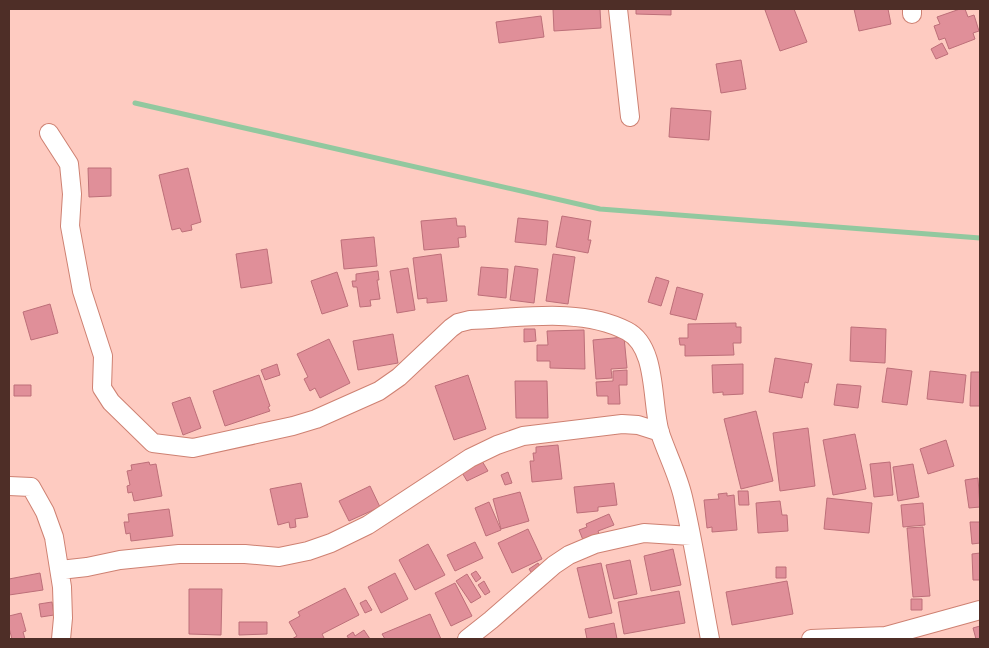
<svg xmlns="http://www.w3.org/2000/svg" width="989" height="648" font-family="Ubuntu,sans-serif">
  <rect width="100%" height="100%" fill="#fecbc1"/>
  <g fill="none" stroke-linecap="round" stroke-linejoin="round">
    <path stroke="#92c89f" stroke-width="5" d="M135,103L600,209L980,238"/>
  </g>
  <path fill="#e08f99" stroke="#bd6f79" d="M553,9H600L601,28L554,31Z
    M636,9H671V15L636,14Z
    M768,9H794L807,42L780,51L765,10Z
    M854,9H888L891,24L859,31Z
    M960,9H965L968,17L974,15L979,31L973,33L975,39L949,49L945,38L939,40L934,26L940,24L937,17Z
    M541,16L544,37L499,43L496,22Z
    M942,43L948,54L936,59L931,49Z
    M741,60L746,89L721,93L716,64Z
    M671,108L711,111L709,140L669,137Z
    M88,168H111V196L89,197Z
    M188,168L201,222L191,225L192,230L182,232L180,228L172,230L159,175Z
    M562,216L591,221L588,240H591L588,253L556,247Z
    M456,218L457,226H465L466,237L458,238L459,247L424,250L421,221Z
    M518,218L548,221L546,245L515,242Z
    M374,237L377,266L344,269L341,240Z
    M267,249L272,283L241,288L236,254Z
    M441,254L447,301L427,303V298L418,299L413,258Z
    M553,254L575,257L568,304L546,301Z
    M515,266L538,269L534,303L510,300Z
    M481,267L508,269L506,298L478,295Z
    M408,268L415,310L397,313L390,271Z
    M378,271L379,280H377L380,299L370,300L371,306L360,307L357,287H353L352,281H356V274Z
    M337,272L348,306L322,314L311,281Z
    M656,277L669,281L661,306L648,302Z
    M677,287L703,294L696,320L670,314Z
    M50,304L58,333L31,340L23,312Z
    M736,323V327H741V343H733L734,355L685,356V345H680L679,338H688V324Z
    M851,327L886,329L885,363L850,361Z
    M524,329H535L536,341L524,342Z
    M584,330L585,369L550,368V361H537V345H548L547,331Z
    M393,334L398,363L358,370L353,341Z
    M624,337L627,368L611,369L612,378L596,379L593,340Z
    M329,339L350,383L320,398L315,388L310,391L304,379L308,377L297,354Z
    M775,358L812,364L808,383L805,382L802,398L769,392Z
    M277,364L280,375L265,380L261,370Z
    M743,364V394L723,395V392L713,393L712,365Z
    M887,368L912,371L907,405L882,402Z
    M627,370V385H619L620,404H608V396H597L596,382L613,381V371Z
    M930,371L966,375L963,403L927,399Z
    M971,372H980V406H970Z
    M259,375L270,406L268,407L270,411L225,426L213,391Z
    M468,375L486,429L454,440L435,386Z
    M515,381H547L548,418H516Z
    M837,384L861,386L858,408L834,405Z
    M14,385H31V396H14Z
    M190,397L201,428L183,435L172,403Z
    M756,411L773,481L741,489L724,419Z
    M808,428L815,486L780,491L773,433Z
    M855,434L866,489L833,495L823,440Z
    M946,440L954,466L928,474L920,449Z
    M558,445L562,479L532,482L530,461H534L533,453H536V447Z
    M482,461L488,471L467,481L461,471Z
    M149,462L150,465L156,464L162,496L134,501L132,492L128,493L127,486L130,485L127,471L132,470L131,465Z
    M890,462L893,495L874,497L870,464Z
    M913,464L919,497L898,501L893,467Z
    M508,472L512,483L505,485L501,475Z
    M978,478L980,507L969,508L965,480Z
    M301,483L308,517L295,519L296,527L290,528L289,522L278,525L270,489Z
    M614,483L617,505L598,507V511L577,513L574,487Z
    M370,486L380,507L349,521L339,501Z
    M738,491H748L749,505H739Z
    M520,492L529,521L501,529L493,499Z
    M727,493V496L734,495L737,530L712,532V527L707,528L704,500L719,499L718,494Z
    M827,498L872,503L869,533L824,529Z
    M780,501L782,515H787L788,531L758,533L756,503Z
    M489,502L501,530L486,536L475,508Z
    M923,503L925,525L903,527L901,505Z
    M169,509L173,536L131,541L130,533L126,534L124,522H129L128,514Z
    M609,514L614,525L598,531L599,534L583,540L579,530L587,527L586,524Z
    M970,522H980V543L972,544Z
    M923,527L930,596L913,597L907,528Z
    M528,529L542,559L512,573L498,543Z
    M475,542L483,558L455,571L447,555Z
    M428,544L445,575L415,590L399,560Z
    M673,549L681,585L651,591L644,556Z
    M980,553V580H973L972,554Z
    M630,560L637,594L614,599L606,565Z
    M538,563L544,572L535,578L529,569Z
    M601,563L612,613L589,618L577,568Z
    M776,567H786V578H776Z
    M476,571L481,578L476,582L471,574Z
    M40,573L43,590L9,595V579Z
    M395,573L408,599L381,613L368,587Z
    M467,574L481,597L471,603L456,581Z
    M484,581L490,592L485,595L478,585Z
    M787,581L793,614L732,625L726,592Z
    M455,583L472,616L451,626L435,593Z
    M345,588L359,615L322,634L324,638L323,639H292L297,636L289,622L300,616L298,612Z
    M189,589H222L221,635L189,634Z
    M679,591L685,623L624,634L618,602Z
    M911,599H922V610H911Z
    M366,600L372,610L365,613L360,603Z
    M52,602L54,615L41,617L39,604Z
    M21,613L26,631L23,632L25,639H12L9,628V616Z
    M430,614L441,639H385L382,634Z
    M239,622H267V634L239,635Z
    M614,623L617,639H587L585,629Z
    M980,626V639H976L973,628Z
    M364,630L370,639H349L347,636L353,632L355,636Z"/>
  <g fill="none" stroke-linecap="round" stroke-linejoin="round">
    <g stroke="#ce8172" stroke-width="20">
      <path id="street" d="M618,9L630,117
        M912,9V14
        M49,133L69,164L72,194L70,226L82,291L103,356L102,388L111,402L153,443L193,448L293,426L316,419L379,391L399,377L451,328L458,323L470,320C519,318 582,307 627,331C658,347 651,404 660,433C667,454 678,475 683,497C694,544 701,592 710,639
        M9,486L31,487L45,512L54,537L62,587L63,618L61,639
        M60,570L87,567L120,560L179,554H245L279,557L308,551L331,543L368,525L470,458L497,445L523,436L622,424L638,425L660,432
        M467,639L491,620L554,565L569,555L595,544L644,533L691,536
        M811,639L886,636L980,610"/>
    </g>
    <use href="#street" stroke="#fff" stroke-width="18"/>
  </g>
  <rect width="989" height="648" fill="none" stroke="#4e2e27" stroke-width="20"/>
</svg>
